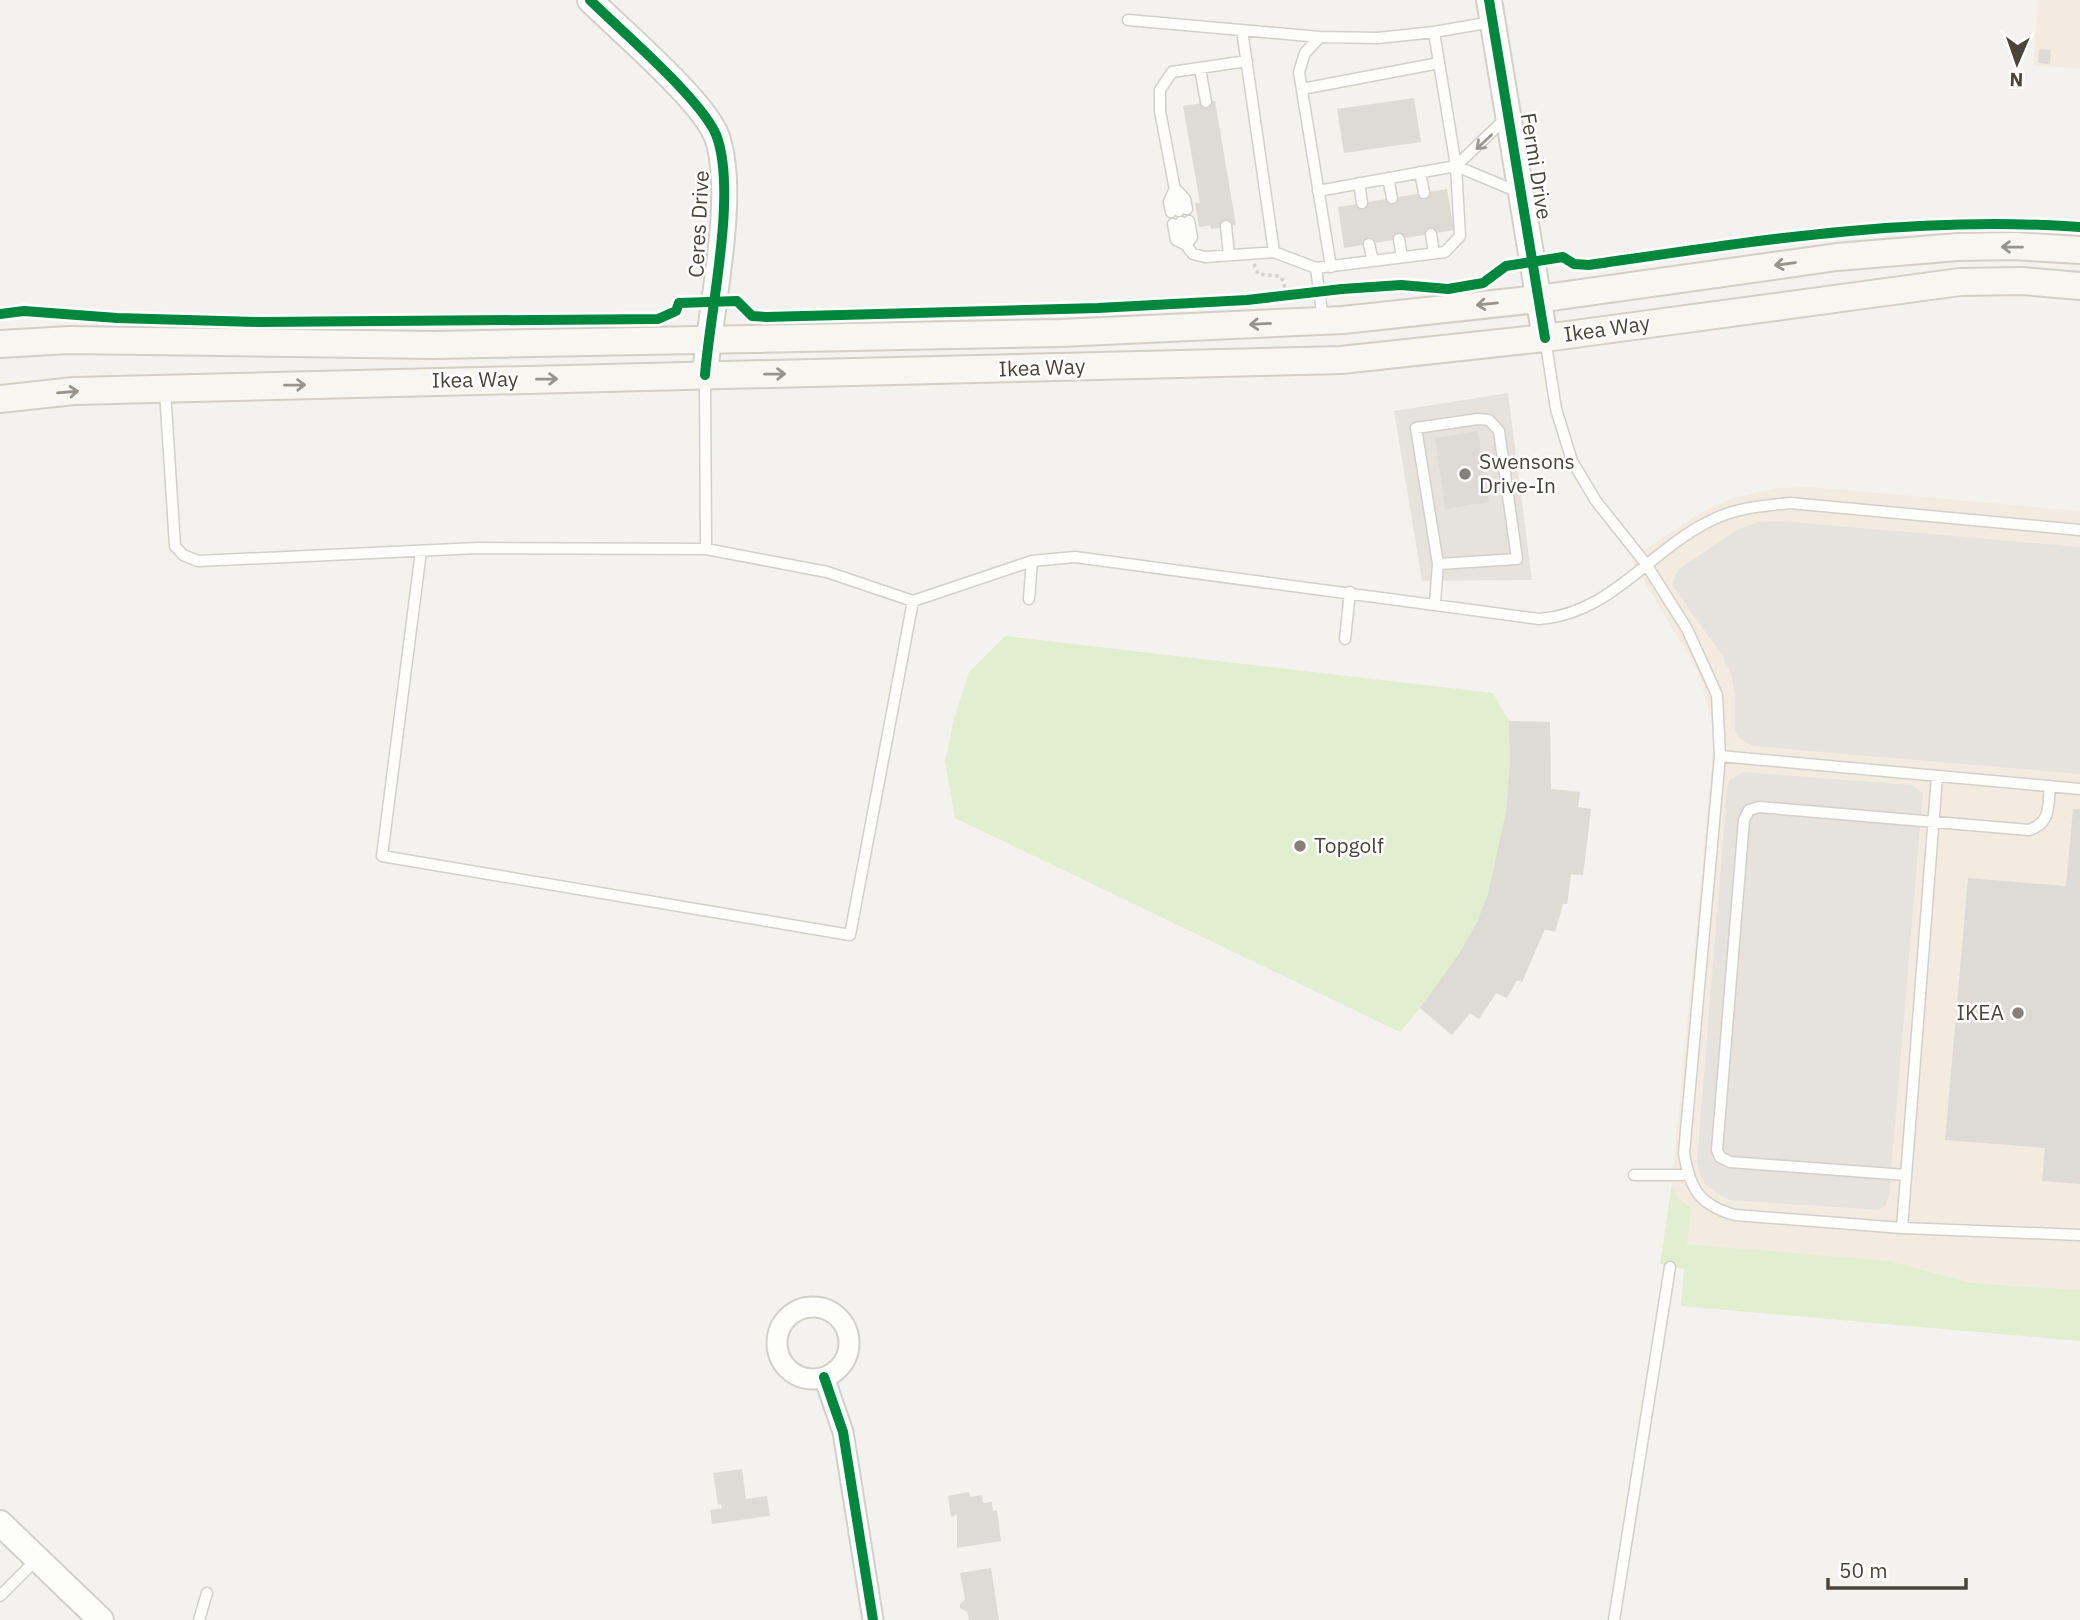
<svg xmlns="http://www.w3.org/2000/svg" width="2080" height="1620" font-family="'IBM Plex Sans',sans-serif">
  <rect width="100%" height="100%" fill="#f4f2ee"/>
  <path fill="#f3ebdf" d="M2038,0H2080V69L2033,65Z
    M1812,487L2080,511V1290L1971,1283L1890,1261L1686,1244L1690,1209L1678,1198L1672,1184L1713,753L1712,721L1698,671L1631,559L1700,513L1732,498L1778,488Z"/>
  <path fill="#e1eecf" d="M1005,636L1493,693L1509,721L1550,722L1551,789L1580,792L1578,807L1591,809L1583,875H1571L1567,904H1563L1555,932L1544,929L1522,982L1517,980L1507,998L1496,993L1479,1019L1470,1013L1452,1035L1420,1008L1400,1032L955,818L945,762L955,715L969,672Z
    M1672,1184L1678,1198L1691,1209L1687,1244L1890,1261L1971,1283L2080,1290V1341L1681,1306L1684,1269L1660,1264Z"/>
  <path fill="#e6e3df" d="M1508,393L1532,580L1422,581L1394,411Z
    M1781,521L2080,547V774L1753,746L1739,738L1735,730V694L1731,674L1722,655L1674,588V579L1679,569L1737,530L1758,522Z
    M1743,772L1912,785L1923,793L1889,1196L1886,1205L1879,1210L1730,1200L1717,1194L1705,1184L1699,1172L1697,1160L1727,789L1729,780Z"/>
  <path fill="#dedbd6" d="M2039,49L2051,50L2050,64L2038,63Z
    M1414,98L1421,142L1344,153L1337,109Z
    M1215,101L1236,225L1211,229L1210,225L1199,227L1195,203H1200L1183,106Z
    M1447,189L1454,230L1344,248L1338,207Z
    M1478,431L1489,502L1445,509L1435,438Z
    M1509,721L1550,722L1551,789L1580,792L1578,807L1591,809L1583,875L1571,874L1567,904H1563L1555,932L1545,929L1522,982L1517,980L1507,998L1496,993L1479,1019L1470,1013L1452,1035L1420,1008L1459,954L1477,922L1488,894L1506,812L1510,767Z
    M2073,809H2080V1184L2042,1181L2045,1148L1945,1140L1968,878L2066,886Z
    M742,1469L746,1499L767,1496L770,1516L712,1524L710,1510L722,1508L721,1504L718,1505L713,1473Z
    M969,1492L970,1497L982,1495L983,1503L992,1502L993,1511L997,1510L1001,1541L957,1548V1515L951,1517L948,1496Z
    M991,1568L999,1620H969L967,1612L960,1608V1604L965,1599L960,1573Z"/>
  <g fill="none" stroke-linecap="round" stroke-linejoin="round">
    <g stroke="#d2d0cb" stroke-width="13">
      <path id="service" d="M1128,20L1320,37
        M1242,30L1274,252L1316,268
        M1434,32L1492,22
        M1200,68L1206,102
        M1302,89L1439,63
        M1456,166L1506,118
        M1420,172L1424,193
        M1388,178L1392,198
        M1359,183L1362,203
        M1318,191L1456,166L1518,192
        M1179,211L1160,111V90L1172,72L1247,61
        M1171,212L1169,202L1175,188L1185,199L1187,209
        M1181,222L1186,245L1193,254L1205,257L1274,252
        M1173,224L1176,240L1186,245L1192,237L1189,221
        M1226,226L1229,255
        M1431,234L1434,253
        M1399,239L1402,257
        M1369,244L1373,261
        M1323,320L1316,268L1445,252L1460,236L1456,166L1434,32L1378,38L1320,37L1305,53L1299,72L1331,267
        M1545,338L1556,409L1572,461L1596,501L1646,564L1687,629L1717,695L1720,756L2080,789
        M705,378L706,549
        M165,391L175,546L183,555L198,561L478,548L706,549L827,572L913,601L1032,561
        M421,551L382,856L850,935L913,601
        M1029,599L1032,561L1075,557L1539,619C1608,615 1648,553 1706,523C1733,508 1760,506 1790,503L2080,530
        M1435,603L1438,564L1517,559L1499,431L1489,420L1478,419L1416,428L1438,564
        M1345,639L1350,592
        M1720,756L1684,1153C1690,1189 1699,1205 1735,1215L1902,1228L1937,776
        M1634,1175H1688
        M1906,1175L1730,1162L1720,1157L1717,1150L1744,820L1749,810L1759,807L2029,830C2051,823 2048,806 2050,786
        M1902,1228L2080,1235
        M0,1596L37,1559
        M199,1620L207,1593
        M1614,1620L1670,1267"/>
    </g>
    <g stroke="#d2d0cb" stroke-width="23">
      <path id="minor" d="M777 1343a36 36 0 1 1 72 0a36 36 0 1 1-72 0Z
        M824,1377L843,1432L873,1620"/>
    </g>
    <g stroke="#d2d0cb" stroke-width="28">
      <path id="tertiary" d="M590,0C620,30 704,101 717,137C737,196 710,310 705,375
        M1489,0L1545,338
        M0,1523L101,1620"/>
    </g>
    <g stroke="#d3cfc5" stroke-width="30">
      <path id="secondary" d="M0,344L69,340L434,345L1060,333L1343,320L1538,299L1837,257L1958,247L2013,246L2080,250
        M0,399L74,391L1341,360L1545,338L1960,282L2022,281L2080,286"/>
    </g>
    <path stroke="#d3d2cc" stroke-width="3.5" stroke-dasharray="3.5 3.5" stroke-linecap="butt" d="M1254,264L1258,274L1279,276L1284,281L1285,295"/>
    <use href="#service" stroke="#fdfdfc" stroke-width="10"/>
    <use href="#minor" stroke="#fdfdfc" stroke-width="19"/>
    <use href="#tertiary" stroke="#fdfdfc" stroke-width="24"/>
    <use href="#secondary" stroke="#f7f6f1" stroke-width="26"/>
    <g stroke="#fff" stroke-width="15">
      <path id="cycleway" d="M590,0C620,30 704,101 717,137C737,196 710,310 705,375
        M1489,0L1545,338
        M0,314L24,311L117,318L259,322L658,319L676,311L679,303L737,301L752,316L766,317L1098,308L1247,300L1342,289L1401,285L1448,289L1483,283L1506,266L1563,257L1574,264L1589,265C1754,241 1913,215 2080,227
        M824,1377L843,1432L873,1620"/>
    </g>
    <use href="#cycleway" stroke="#00873e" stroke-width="10"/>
  </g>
  <defs><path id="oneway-shaft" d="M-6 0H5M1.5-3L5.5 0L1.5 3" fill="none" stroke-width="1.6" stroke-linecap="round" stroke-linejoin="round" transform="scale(1.75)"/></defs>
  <use stroke="#9b9791" href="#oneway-shaft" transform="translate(1484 142) rotate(137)"/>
  <g stroke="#98948c">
    <use href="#oneway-shaft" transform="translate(2012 247) rotate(-179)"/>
    <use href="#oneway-shaft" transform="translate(1785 264) rotate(172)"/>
    <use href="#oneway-shaft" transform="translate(1487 304) rotate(174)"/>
    <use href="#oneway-shaft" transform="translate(1260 324) rotate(177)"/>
    <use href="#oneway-shaft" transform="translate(775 374) rotate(-1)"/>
    <use href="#oneway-shaft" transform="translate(547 379) rotate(-1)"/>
    <use href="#oneway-shaft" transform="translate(295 385) rotate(-1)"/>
    <use href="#oneway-shaft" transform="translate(68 392) rotate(-5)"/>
  </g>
  <g fill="#868178" stroke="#fff" stroke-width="2.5">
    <circle cx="1465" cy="474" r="7"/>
    <circle cx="1300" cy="846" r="7"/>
    <circle cx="2018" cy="1013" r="7"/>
  </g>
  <g text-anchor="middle" stroke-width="5" stroke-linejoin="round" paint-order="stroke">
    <g font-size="21" fill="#4b4439" stroke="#fff">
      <text transform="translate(1536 166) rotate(81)" y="7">Fermi Drive</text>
      <text transform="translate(699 224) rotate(-87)" y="7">Ceres Drive</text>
      <text transform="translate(1607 329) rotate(-8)" y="7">Ikea Way</text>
      <text transform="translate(1042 368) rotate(-2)" y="7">Ikea Way</text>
      <text transform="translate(475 380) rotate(-1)" y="7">Ikea Way</text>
    </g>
    <g font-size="21" fill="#4b4439" stroke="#fff" text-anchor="start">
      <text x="1479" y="469">Swensons<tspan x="1479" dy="24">Drive-In</tspan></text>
      <text x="1314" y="853">Topgolf</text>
      <text x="2004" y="1020" text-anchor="end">IKEA</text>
    </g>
  </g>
  <g transform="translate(2017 63) rotate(182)" stroke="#ffffff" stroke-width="5" paint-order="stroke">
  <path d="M0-5L12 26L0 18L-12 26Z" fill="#4b4439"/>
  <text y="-10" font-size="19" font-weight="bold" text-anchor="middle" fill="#4b4439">N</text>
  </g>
  <path d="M1828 1578v10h138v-10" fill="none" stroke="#4b4439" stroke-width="3.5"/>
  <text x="1839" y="1578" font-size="21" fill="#4b4439" stroke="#ffffff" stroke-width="5" paint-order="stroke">50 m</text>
</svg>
